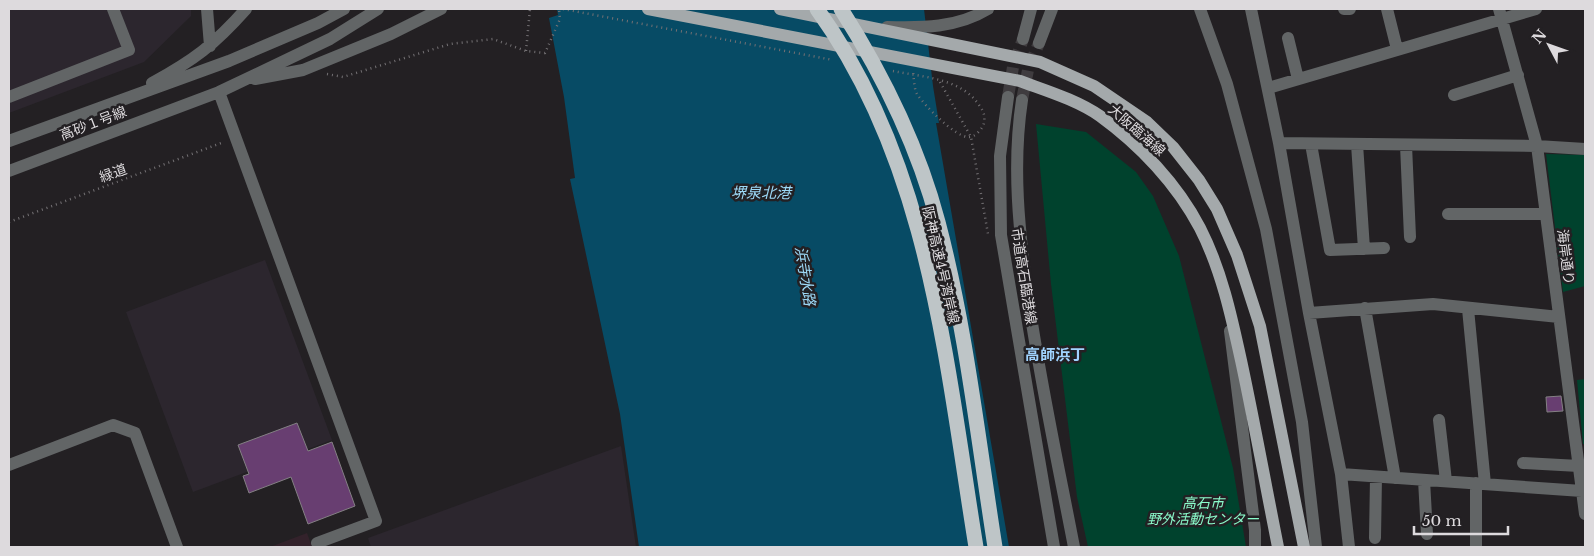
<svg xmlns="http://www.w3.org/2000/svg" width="1594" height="556" font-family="'Libre Baskerville','Noto Sans JP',serif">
  <rect width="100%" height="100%" fill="#232023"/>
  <path fill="#33222b" d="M307,533L312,547H270Z"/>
  <path fill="#2c262e" d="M9,9H191V16L144,62L9,113Z
    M265,260L332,440L193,492L126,312Z
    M621,446L636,547H371L368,538Z"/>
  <path fill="#00422d" d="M1036,124L1086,132L1136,172L1153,196L1179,256L1233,468L1246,547H1088L1077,497L1051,284Z
    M1546,154L1585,155V286L1563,292Z
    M1585,379V444H1583L1577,380Z"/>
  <path fill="#074b65" d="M557,9H924L933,86L939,123H936L1009,547H639L620,414L570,179L575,178L564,97L549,18L558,15Z"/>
  <path fill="#683e71" stroke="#848084" d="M1561,396L1563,411L1547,412L1546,397Z
    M297,423L308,451L332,442L355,506L308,524L291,477L249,493L243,476L249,474L238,445Z"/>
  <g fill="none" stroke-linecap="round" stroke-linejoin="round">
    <path stroke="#3f3c3f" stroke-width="12" stroke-dasharray="12 6" stroke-linecap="butt" d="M1008,97L1013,67L1023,39
      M1022,100L1028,70L1039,43"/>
    <path stroke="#747174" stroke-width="2.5" stroke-dasharray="1 4" stroke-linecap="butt" d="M563,9L833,60
      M526,51L530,9
      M893,71C922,77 961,78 979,105C984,111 986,118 983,126C980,131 975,137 969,137C956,138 924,105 917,94C914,89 914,78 913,72
      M327,74L343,77L450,44L493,39L526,51L545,53L560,19L559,9
      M940,82L971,137L988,234
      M9,222L224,142"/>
    <path stroke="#626566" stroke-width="12" d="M207,9L210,46
      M1200,9L1227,84L1266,229L1302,422L1316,547
      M1251,9L1279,143L1309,313L1341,474L1349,547
      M1344,9H1350
      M1387,9L1397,49
      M1499,9L1537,146L1585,514
      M887,27C922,28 957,28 988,9
      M1288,38L1298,79
      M1023,39L1031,9
      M1039,43L1052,9
      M255,79L303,70L391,34L441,9
      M152,83C194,60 214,45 246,9
      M1268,88L1536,9
      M219,92L376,521L317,543
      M1454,95L1518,75
      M9,97L129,50L113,9
      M1008,97L1000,156L1001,235L1054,547
      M1022,100C1012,166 1019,231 1028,297C1040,381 1058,464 1074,547
      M9,141L229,61L318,23L344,9
      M1279,143L1537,146L1585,149
      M1311,144L1330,250L1384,248
      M1357,144L1364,249
      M1406,145L1410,237
      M9,171L219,92L330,39L378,9
      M1448,214H1540
      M1365,308L1395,478
      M1468,309L1485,484
      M1309,313L1433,304L1559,317
      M1230,331L1255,530V547
      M1439,420L1446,481
      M1523,463L1579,466
      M9,465L113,425L135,433L177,547
      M1341,474L1582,491
      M1424,480L1427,534
      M1375,538L1376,477
      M1476,546V483"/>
    <path stroke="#a4a9ab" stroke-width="12" d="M648,9L1020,81C1047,91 1077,100 1100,116C1140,145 1177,184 1200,228C1222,271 1232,319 1242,365C1255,426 1266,487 1278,547
      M780,9L1040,62L1094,86L1147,122L1173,147L1199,180L1217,209L1237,255L1260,326L1304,547"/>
    <path stroke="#bec5c7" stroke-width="15" d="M817,9C930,165 946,363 976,547
      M841,9C883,75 918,146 938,222C966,328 978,439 995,547"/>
  </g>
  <g text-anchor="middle" stroke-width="5" stroke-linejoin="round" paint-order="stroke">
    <g font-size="14" fill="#dddadd" stroke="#232023">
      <text transform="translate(93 123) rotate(-21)" y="5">高砂１号線</text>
      <text transform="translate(1137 130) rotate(41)" y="5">大阪臨海線</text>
      <text transform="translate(113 173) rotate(-20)" y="5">緑道</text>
      <text transform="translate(1566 257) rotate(83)" y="5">海岸通り</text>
      <text transform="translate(941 265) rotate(77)" y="5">阪神高速4号湾岸線</text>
      <text transform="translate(1024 276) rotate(81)" y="5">市道高石臨港線</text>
    </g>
    <g font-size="14" font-style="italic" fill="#8bfbcb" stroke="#232023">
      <text x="1203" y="508">高石市<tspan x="1203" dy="16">野外活動センター</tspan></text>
    </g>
    <g font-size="15" font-style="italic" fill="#9cd8f6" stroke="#232023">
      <text x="761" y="198">堺泉北港</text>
      <text transform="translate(805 276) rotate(81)" y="5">浜寺水路</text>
    </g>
    <g font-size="15" font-weight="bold" fill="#a1d4ff" stroke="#232023">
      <text x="1055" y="360">高師浜丁</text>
    </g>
  </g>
  <rect width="1594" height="556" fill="none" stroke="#dddadd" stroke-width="20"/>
  <g transform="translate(1549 45) rotate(311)" stroke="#232023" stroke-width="4" paint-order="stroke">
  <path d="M0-4L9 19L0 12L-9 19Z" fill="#dddadd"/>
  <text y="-8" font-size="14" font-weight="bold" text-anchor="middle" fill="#dddadd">N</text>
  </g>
  <path d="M1414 526v8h94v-8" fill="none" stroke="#dddadd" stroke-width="2.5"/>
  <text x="1422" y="526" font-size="15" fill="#dddadd" stroke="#232023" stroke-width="4" paint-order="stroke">50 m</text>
</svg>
